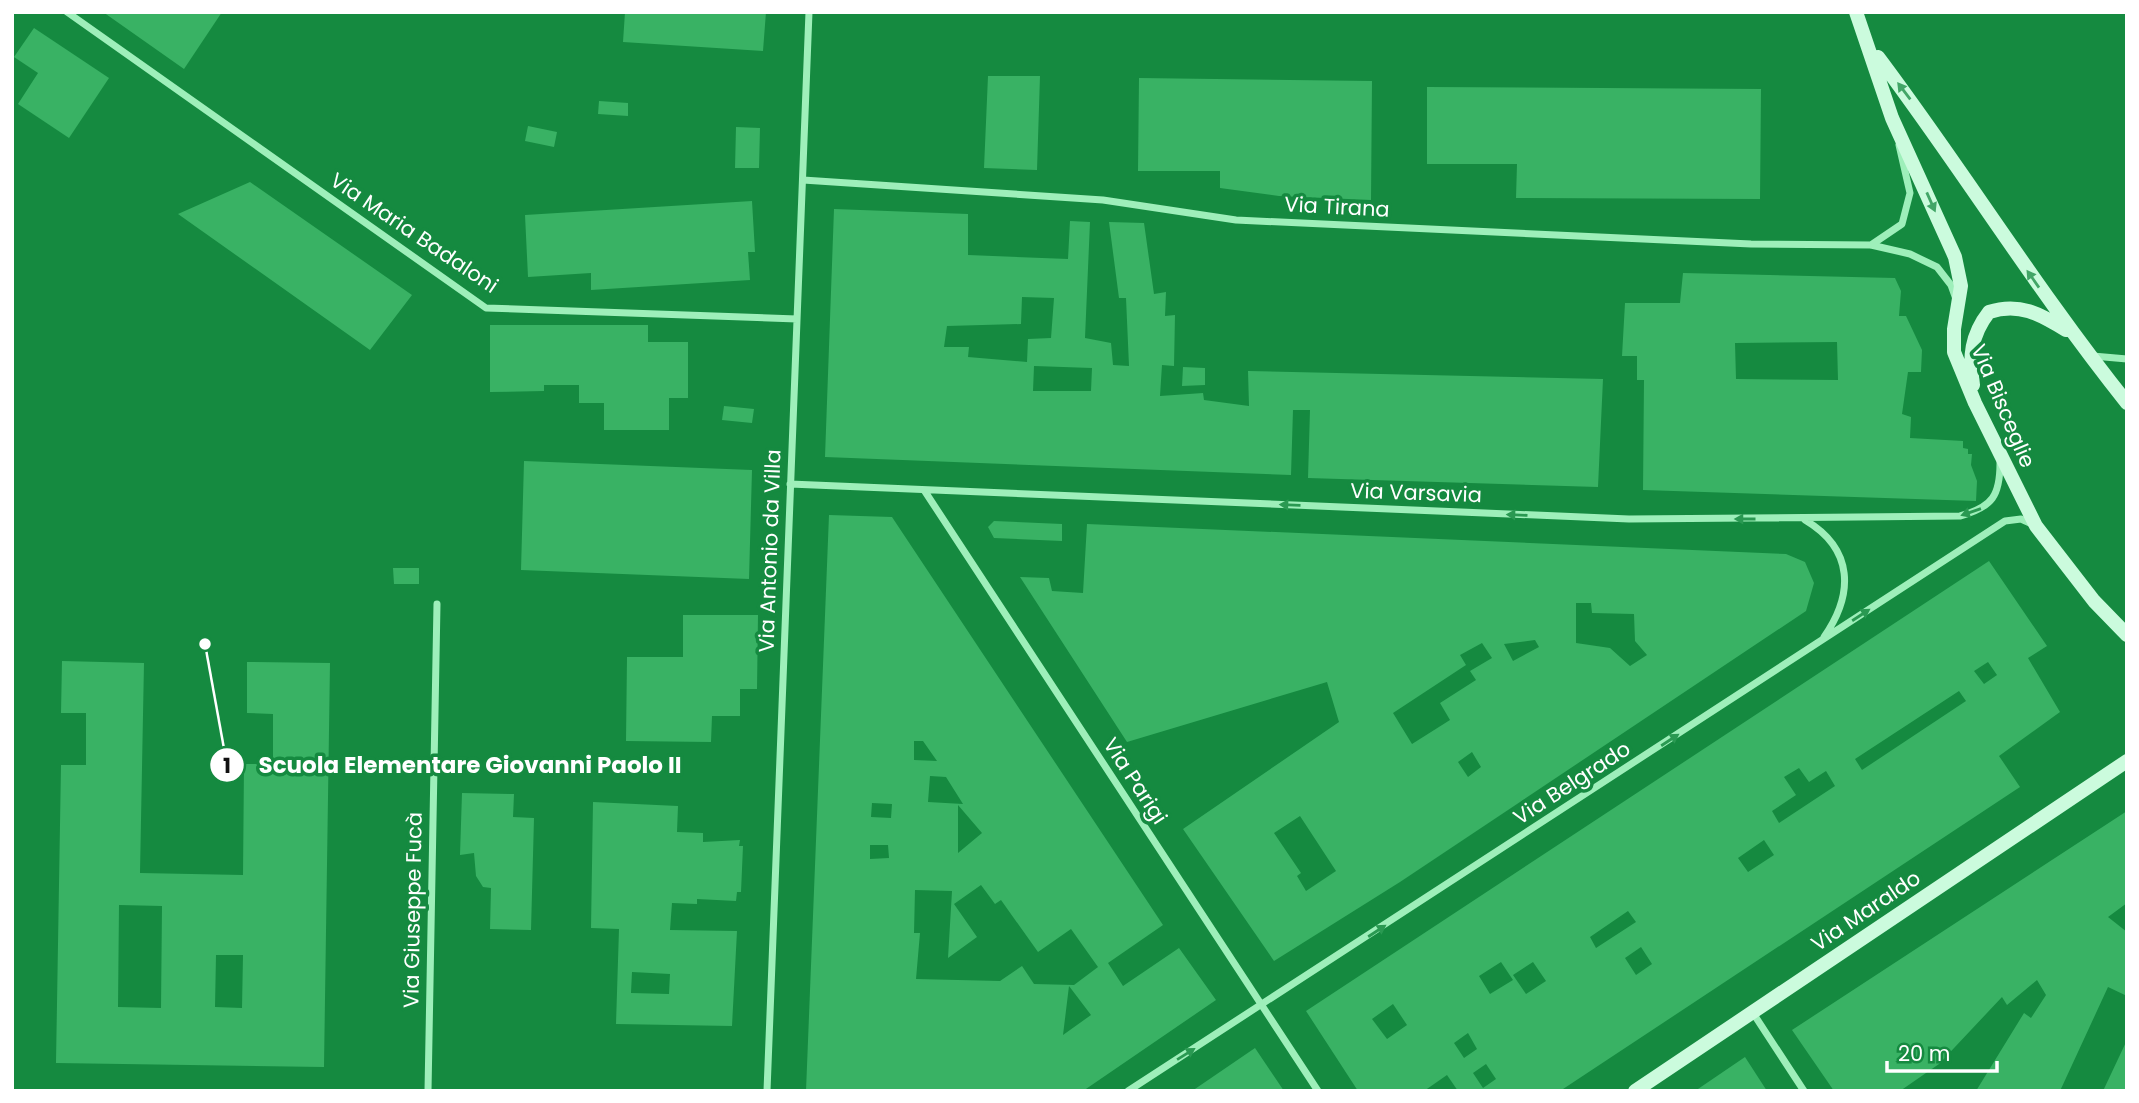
<svg xmlns="http://www.w3.org/2000/svg" width="2139" height="1103" font-family="Poppins,sans-serif">
  <rect width="100%" height="100%" fill="#158a40"/>
  <path fill="#39b264" fill-rule="evenodd" d="M103,12H222L184,69Z
    M625,12H766L763,51L623,42Z
    M34,28L109,78L69,138L18,104L38,73L14,57Z
    M988,76H1040L1037,170L984,168Z
    M1139,78L1372,81L1371,200L1279,196L1220,188V171H1138Z
    M1427,87L1761,89L1760,199L1516,198L1517,164H1427Z
    M599,101L628,103V116L598,114Z
    M528,126L557,132L554,147L525,141Z
    M736,127L760,128L759,168H735Z
    M250,182L412,295L370,350L178,214Z
    M752,201L755,252H748L750,280L591,290V273L528,277L525,215Z
    M834,209L968,214V255L1068,259L1070,221L1090,222L1085,338L1111,343L1113,365L1129,366L1126,298H1119L1109,222L1144,223L1154,294L1166,292L1165,316L1175,315L1174,366L1162,365L1160,396L1203,393L1204,400L1249,406L1248,371L1603,379L1598,487L1308,478L1310,410H1293L1291,475L825,457ZM1022,297L1054,298L1051,338L1028,339L1027,362L968,357L969,347H944L947,326L1021,324ZM1034,366L1092,368L1091,391H1033Z
    M1683,273L1895,278L1901,291L1899,316H1906L1922,350L1921,372H1908L1902,414L1911,417L1910,438L1963,441V448L1968,449V454H1972L1971,465L1977,481L1976,501L1643,490L1644,380H1637V356H1622L1625,303H1680ZM1837,342L1838,380L1736,379L1735,343Z
    M490,325H648V342H688V398H669V430H604V403H579V385H544V391L490,392Z
    M1183,367L1205,368V385L1182,386Z
    M724,406L754,409L752,423L722,420Z
    M524,461L752,470L749,579L521,570Z
    M829,515L892,517L1163,925L1108,963L1123,986L1179,948L1216,1000L1083,1091H806ZM914,741H923L937,761L914,760ZM930,776L946,777L963,804L928,802ZM872,803L892,804L891,818L871,817ZM958,805L982,833L958,853ZM870,845H888L889,858L870,859ZM981,885L995,904L1001,900L1038,952L1071,929L1098,967L1074,985L1034,984L1022,966L1000,981L916,979L920,933H914L915,890L952,891L948,958L977,937L954,904ZM1069,986L1091,1015L1063,1035Z
    M994,521L1062,524V541L994,538L988,527Z
    M1087,524L1786,554L1805,562L1814,583L1806,611L1400,882L1274,961L1183,829L1339,722L1327,682L1127,742L1020,577L1049,578L1052,591L1083,593ZM1576,603H1591L1592,613L1634,614L1635,641L1647,655L1630,666L1610,648L1576,643ZM1535,640L1539,647L1513,661L1504,644ZM1482,643L1492,658L1470,671L1476,680L1440,703L1450,720L1412,744L1393,713L1466,665L1460,655ZM1472,752L1481,767L1468,777L1458,762ZM1300,816L1336,871L1306,891L1297,876L1301,873L1274,833Z
    M1989,561L2047,646L2028,658L2060,712L1999,756L2020,787L1560,1091H1458L1447,1075L1424,1091H1358L1306,1011ZM1988,662L1997,675L1984,684L1974,671ZM1959,691L1966,701L1862,770L1855,759ZM1799,768L1809,782L1826,771L1835,786L1779,823L1772,811L1796,795L1784,777ZM1764,840L1774,855L1748,872L1738,858ZM1628,911L1636,922L1596,948L1590,937ZM1641,947L1652,964L1636,975L1625,958ZM1501,962L1513,980L1490,994L1479,976ZM1533,962L1546,981L1526,994L1513,975ZM1393,1004L1407,1025L1387,1039L1372,1019ZM1468,1033L1477,1049L1464,1058L1454,1043ZM1486,1064L1496,1079L1483,1088L1473,1073Z
    M393,568H419V584H394Z
    M683,615H758L757,689H740V716H712L711,742L626,741L627,657H683Z
    M62,661L144,663L140,873L243,875L244,764H273V714L247,713V662L330,663L324,1067L56,1063L61,765H86V713H61ZM119,905L162,906L161,1008L118,1007ZM216,955H243L242,1008L215,1007Z
    M462,793L514,794L513,817L534,818L531,930L490,929L491,888L483,887L476,876L474,853L460,855Z
    M593,802L678,806L677,832L703,833V842L740,840L739,846H743L741,892H737L736,901L697,899V904L672,903L670,930L737,931L732,1026L616,1024L619,929L591,928ZM632,972L670,974L669,994L631,993Z
    M2127,811V903L2108,917L2127,932V996L2108,987L2060,1091H1976L2024,1013L2031,1018L2046,995L2037,980L2007,1005L2002,997L1939,1064L1900,1091H1834L1792,1030Z
    M2127,1040V1091H2103Z
    M1255,1048L1284,1091H1192Z
    M1745,1057L1767,1091H1695Z"/>
  <g fill="none" stroke-linecap="round" stroke-linejoin="round">
    <path stroke="#9eefba" stroke-width="7" d="M67,12L486,308L797,319
      M803,180L1103,200L1236,220L1751,244L1871,245L1910,254L1937,267L1951,285L1956,299
      M1871,245L1902,224L1910,193L1899,145
      M2093,356L2127,359
      M790,484L1629,519L1960,516C1993,507 2000,495 2000,463
      M924,490L1318,1091
      M1805,520C1854,549 1854,594 1824,637
      M1753,1013L1804,1091
      M428,1091L437,604
      M767,1091L809,12
      M1128,1091L2005,521L2021,519L2032,524"/>
    <path stroke="#cbfbdd" stroke-width="14" d="M1856,12L1892,118L1955,257L1961,286L1954,329V352L1975,403L2036,526L2094,601L2127,635
      M1878,57C1963,170 2038,292 2127,403
      M1973,385C1969,357 1971,335 1989,312C2019,302 2040,314 2066,330
      M1635,1091L2127,761"/>
  </g>
  <defs><path id="oneway-solid" d="M-6-.8H1V-3.2L6.5 0L1 3.2V.8H-6Z" transform="scale(1.75)"/></defs>
  <g fill="#42a667">
    <use href="#oneway-solid" transform="translate(1904 91) rotate(-127)"/>
    <use href="#oneway-solid" transform="translate(1931 202) rotate(66)"/>
    <use href="#oneway-solid" transform="translate(2033 279) rotate(-125)"/>
  </g>
  <g fill="#2a9952">
    <use href="#oneway-solid" transform="translate(1290 505) rotate(-178)"/>
    <use href="#oneway-solid" transform="translate(1971 512) rotate(161)"/>
    <use href="#oneway-solid" transform="translate(1517 515) rotate(-178)"/>
    <use href="#oneway-solid" transform="translate(1745 519) rotate(-180)"/>
    <use href="#oneway-solid" transform="translate(1861 615) rotate(-33)"/>
    <use href="#oneway-solid" transform="translate(1670 740) rotate(-33)"/>
    <use href="#oneway-solid" transform="translate(1377 931) rotate(-33)"/>
    <use href="#oneway-solid" transform="translate(1186 1054) rotate(-32)"/>
  </g>
  <g text-anchor="middle" stroke-width="7" stroke-linejoin="round" paint-order="stroke">
    <g font-size="21" fill="#fff" stroke="#158a40">
      <text transform="translate(1337 207) rotate(3)" y="7">Via Tirana</text>
      <text transform="translate(414 233) rotate(34)" y="7">Via Maria Badaloni</text>
      <text transform="translate(2003 406) rotate(67)" y="7">Via Bisceglie</text>
      <text transform="translate(1416 493) rotate(2)" y="7">Via Varsavia</text>
      <text transform="translate(770 551) rotate(-88)" y="7">Via Antonio da Villa</text>
      <text transform="translate(1135 781) rotate(57)" y="7">Via Parigi</text>
      <text transform="translate(1572 783) rotate(-33)" y="7">Via Belgrado</text>
      <text transform="translate(413 910) rotate(-89)" y="7">Via Giuseppe Fucà</text>
      <text transform="translate(1866 911) rotate(-34)" y="7">Via Maraldo</text>
    </g>
  </g>
  <path fill="none" stroke="#fff" stroke-width="2.5" d="M205 644L227 765"/>
  <g fill="#fff" stroke="#158a40" stroke-width="2.5">
    <circle cx="205" cy="644" r="7"/>
    <circle cx="227" cy="765" r="18"/>
  </g>
  <g font-size="21" text-anchor="middle" font-weight="bold" fill="#111">
    <text x="227" y="773">1</text>
  </g>
  <g font-size="23" text-anchor="middle" font-weight="bold" fill="#fff" stroke="#158a40" stroke-width="7" stroke-linejoin="round" paint-order="stroke">
    <text x="470" y="773">Scuola Elementare Giovanni Paolo II</text>
  </g>
  <rect width="2139" height="1103" fill="none" stroke="#ffffff" stroke-width="28"/>
  <path d="M1887 1061v10h110v-10" fill="none" stroke="#ffffff" stroke-width="3.5"/>
  <text x="1898" y="1061" font-size="21" fill="#ffffff" stroke="#158a40" stroke-width="5" paint-order="stroke">20 m</text>
</svg>
